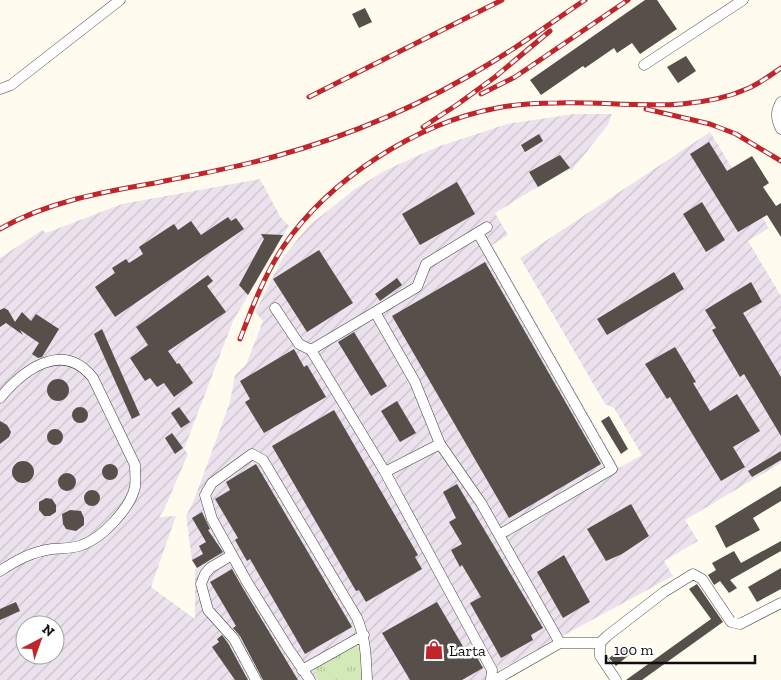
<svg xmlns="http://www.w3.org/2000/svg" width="781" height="680" font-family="'Zilla Slab',serif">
  <defs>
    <pattern id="industrial-furrows" width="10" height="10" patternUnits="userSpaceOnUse" patternTransform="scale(1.25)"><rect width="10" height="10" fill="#ece2ed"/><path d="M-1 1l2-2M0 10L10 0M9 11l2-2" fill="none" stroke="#c9c1ca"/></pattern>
    <pattern id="grass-tufts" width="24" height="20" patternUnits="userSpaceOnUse" patternTransform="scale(1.25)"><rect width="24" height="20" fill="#d1eab8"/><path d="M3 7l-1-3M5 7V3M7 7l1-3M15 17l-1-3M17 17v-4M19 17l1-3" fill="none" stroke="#b2c89d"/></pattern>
  </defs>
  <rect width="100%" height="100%" fill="#fffcef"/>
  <path fill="url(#industrial-furrows)" fill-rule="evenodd" d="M574,114H612L608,125L571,171L569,168L495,213L508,235L492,245L619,468L642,455L614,408L605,404L520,258L710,132L769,228L748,241L781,296V463L685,520L698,541L664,561L673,576L487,677L486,680H0V258L42,230L46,233L122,204L260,179L281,218L289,226L233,321L184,449L188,454L164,510L159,517L176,516L151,587L195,619V569L197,568L192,560L186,516L194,500L230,402L235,375L246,365L263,321L255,312L282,259L301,235L311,224L355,189L386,170L437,147L507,124ZM25,625H55V655H25Z"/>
  <path fill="url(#grass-tufts)" d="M356,645L361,649L362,680H319L316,677L315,668L353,646Z"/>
  <path fill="#574f4a" d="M645,0H657L677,29L640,54L632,43L617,53L614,48L585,68L583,66L541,95L530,80Z
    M365,8L372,22L359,28L352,14Z
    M686,56L696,71L678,83L667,67Z
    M539,134L543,141L525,152L521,145Z
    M709,142L727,171L752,156L769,183L763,187L776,206L781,203V237L767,215L738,232L690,154Z
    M560,155L570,168L538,187L529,172Z
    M457,182L475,214L420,245L402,214Z
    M702,202L725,240L706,252L683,214Z
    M228,217L231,221L236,218L244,229L115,317L95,287L115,273L112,268L126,259L129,263L143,254L139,247L174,224L178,230L191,221L201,235Z
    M261,234L283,235L248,295L239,285L264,239Z
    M319,250L353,303L307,332L273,279Z
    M485,262L601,464L509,518L392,316Z
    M674,272L684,289L607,335L597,319Z
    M208,275L213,281L207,286L226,312L168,351L177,364L179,363L193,383L174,397L164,383L157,387L150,378L145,381L130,358L148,345L136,327Z
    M397,278L402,285L380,301L375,294Z
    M751,282L762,302L743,313L781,377V436L744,374L740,377L712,330L716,328L705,310Z
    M4,308L8,310L15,322L22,312L31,321L36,314L59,329L42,357L38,358L32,354L39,343L20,330L23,335L6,323L0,327V310Z
    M102,329L140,415L132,419L94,334Z
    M354,332L387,386L371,396L338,342Z
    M675,347L696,382L693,383L710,411L737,394L760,431L733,447L745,467L721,481L670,397L667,399L645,364Z
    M294,349L304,367L307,365L326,397L264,433L245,402L250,399L240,381Z
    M47 390a11 11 0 1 1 22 0a11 11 0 1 1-22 0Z
    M397,401L416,433L400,442L381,411Z
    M179,407L190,422L181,428L171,413Z
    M72 415a8 8 0 1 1 16 0a8 8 0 1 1-16 0Z
    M334,410L418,555L415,557L422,569L366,602L359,590L356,591L272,446Z
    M609,416L628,449L621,454L601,421Z
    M0,421L7,425L11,432L9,437L0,444Z
    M47 437a8 8 0 1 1 16 0a8 8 0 1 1-16 0Z
    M172,433L183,448L175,454L165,438Z
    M781,451V460L752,477L748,471Z
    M12 472a11 11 0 1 1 22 0a11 11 0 1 1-22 0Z
    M256,464L352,627L305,654L250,559L247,561L235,540L238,538L215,499L230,490L226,482Z
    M102 472a8 8 0 1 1 16 0a8 8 0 1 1-16 0Z
    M58 482a9 9 0 1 1 18 0a9 9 0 1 1-18 0Z
    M457,484L543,628L531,635L533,640L501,658L470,603L481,597L462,565L460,567L451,550L462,544L449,522L456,518L443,492Z
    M781,486V501L753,518L760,530L726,548L715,526Z
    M84 498a8 8 0 1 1 16 0a8 8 0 1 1-16 0Z
    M46,498L52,499L56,505V512L50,516H44L39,510V502Z
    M631,504L649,536L622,554L606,561L587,529Z
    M70,510L81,511L84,518V525L76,531L66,529L63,524L62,514Z
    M202,512L210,529L208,530L223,552L197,568L192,560L203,554L199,546L206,542L192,518Z
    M781,541V551L730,580L737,588L729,593L720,581L714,585L708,575L716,570L712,563L734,551L741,563Z
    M564,555L590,602L563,618L537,572Z
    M781,568V589L757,602L748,587Z
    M232,569L241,585L298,680H263L240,636L233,628L236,626L210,582Z
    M697,584L723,622L642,680H626L711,619L689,589Z
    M16,602L20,611L0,620V609Z
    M437,602L468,655L474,652L483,668L462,680H410L382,633Z
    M222,635L228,643L248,680H235L212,647L219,642L217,639Z
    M624,647L629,655L616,666L609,658Z"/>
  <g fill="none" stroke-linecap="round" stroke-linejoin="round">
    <g stroke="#414141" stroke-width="11">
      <path id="minor" d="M644,65L743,0
        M0,89L11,85L120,0
        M781,102C775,112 776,119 781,129
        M478,233L612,469L499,535
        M275,308L299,344L311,350L385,472L492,670L491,680
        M311,350L375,312
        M0,398C24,369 63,340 93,378L135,465C135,472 136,480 135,487C130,509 102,538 82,545C72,549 62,548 52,549C31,552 17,560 0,571
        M440,444L481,503L560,643
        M385,472L440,444L415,382L375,312L417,287L426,264L487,227
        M232,555L210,568L205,574L201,584L208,610L234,639L256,680
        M302,670L364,635
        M310,680L288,648L247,582L212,519L205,495L212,483L252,454L263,460L357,618C366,640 366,657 367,680
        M495,680L560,643H600
        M616,680L600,656V643L607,636L664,592L693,574L702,579L731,622L740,624L781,603"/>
    </g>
    <use href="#minor" stroke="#fff" stroke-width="10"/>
    <g stroke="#bf252b" stroke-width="5">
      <path id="rail" d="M481,94L515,77L628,0
        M309,97L502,0
        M646,109L710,124L736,134L781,161
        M423,127L458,104L495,77L550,31
        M0,229C47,202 102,192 155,183C194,175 234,168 273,157C350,136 426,103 494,61C525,42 555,20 585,0
        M240,339C252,308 264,276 283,247C329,179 417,123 497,108C517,104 538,103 558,103C620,101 690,115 749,88C760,83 771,75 781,68"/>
    </g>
    <use href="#rail" stroke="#fff" stroke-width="3" stroke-dasharray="9" stroke-linecap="butt"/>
  </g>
  <defs>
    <g id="shop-bare" transform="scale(1.5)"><path d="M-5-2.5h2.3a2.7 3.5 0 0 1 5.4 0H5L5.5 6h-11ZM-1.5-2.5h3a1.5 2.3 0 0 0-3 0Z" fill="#bf252b" stroke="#fff" stroke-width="2.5" paint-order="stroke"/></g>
  </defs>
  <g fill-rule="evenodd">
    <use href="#shop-bare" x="434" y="650"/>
  </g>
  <g text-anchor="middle" stroke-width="5" stroke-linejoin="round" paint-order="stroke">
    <g font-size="16" fill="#0e0e0e" stroke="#fff" text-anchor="start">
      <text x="449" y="656">Larta</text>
    </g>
  </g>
  <g transform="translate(40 640) rotate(41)"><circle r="24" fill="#ffffff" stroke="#9f9f9f"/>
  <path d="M0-4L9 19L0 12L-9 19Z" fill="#bf252b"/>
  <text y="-8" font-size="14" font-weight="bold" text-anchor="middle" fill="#0e0e0e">N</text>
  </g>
  <path d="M606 655v8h149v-8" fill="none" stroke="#0e0e0e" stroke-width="2.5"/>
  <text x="614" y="655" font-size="15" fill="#0e0e0e" stroke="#ffffff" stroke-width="4" paint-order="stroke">100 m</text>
</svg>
